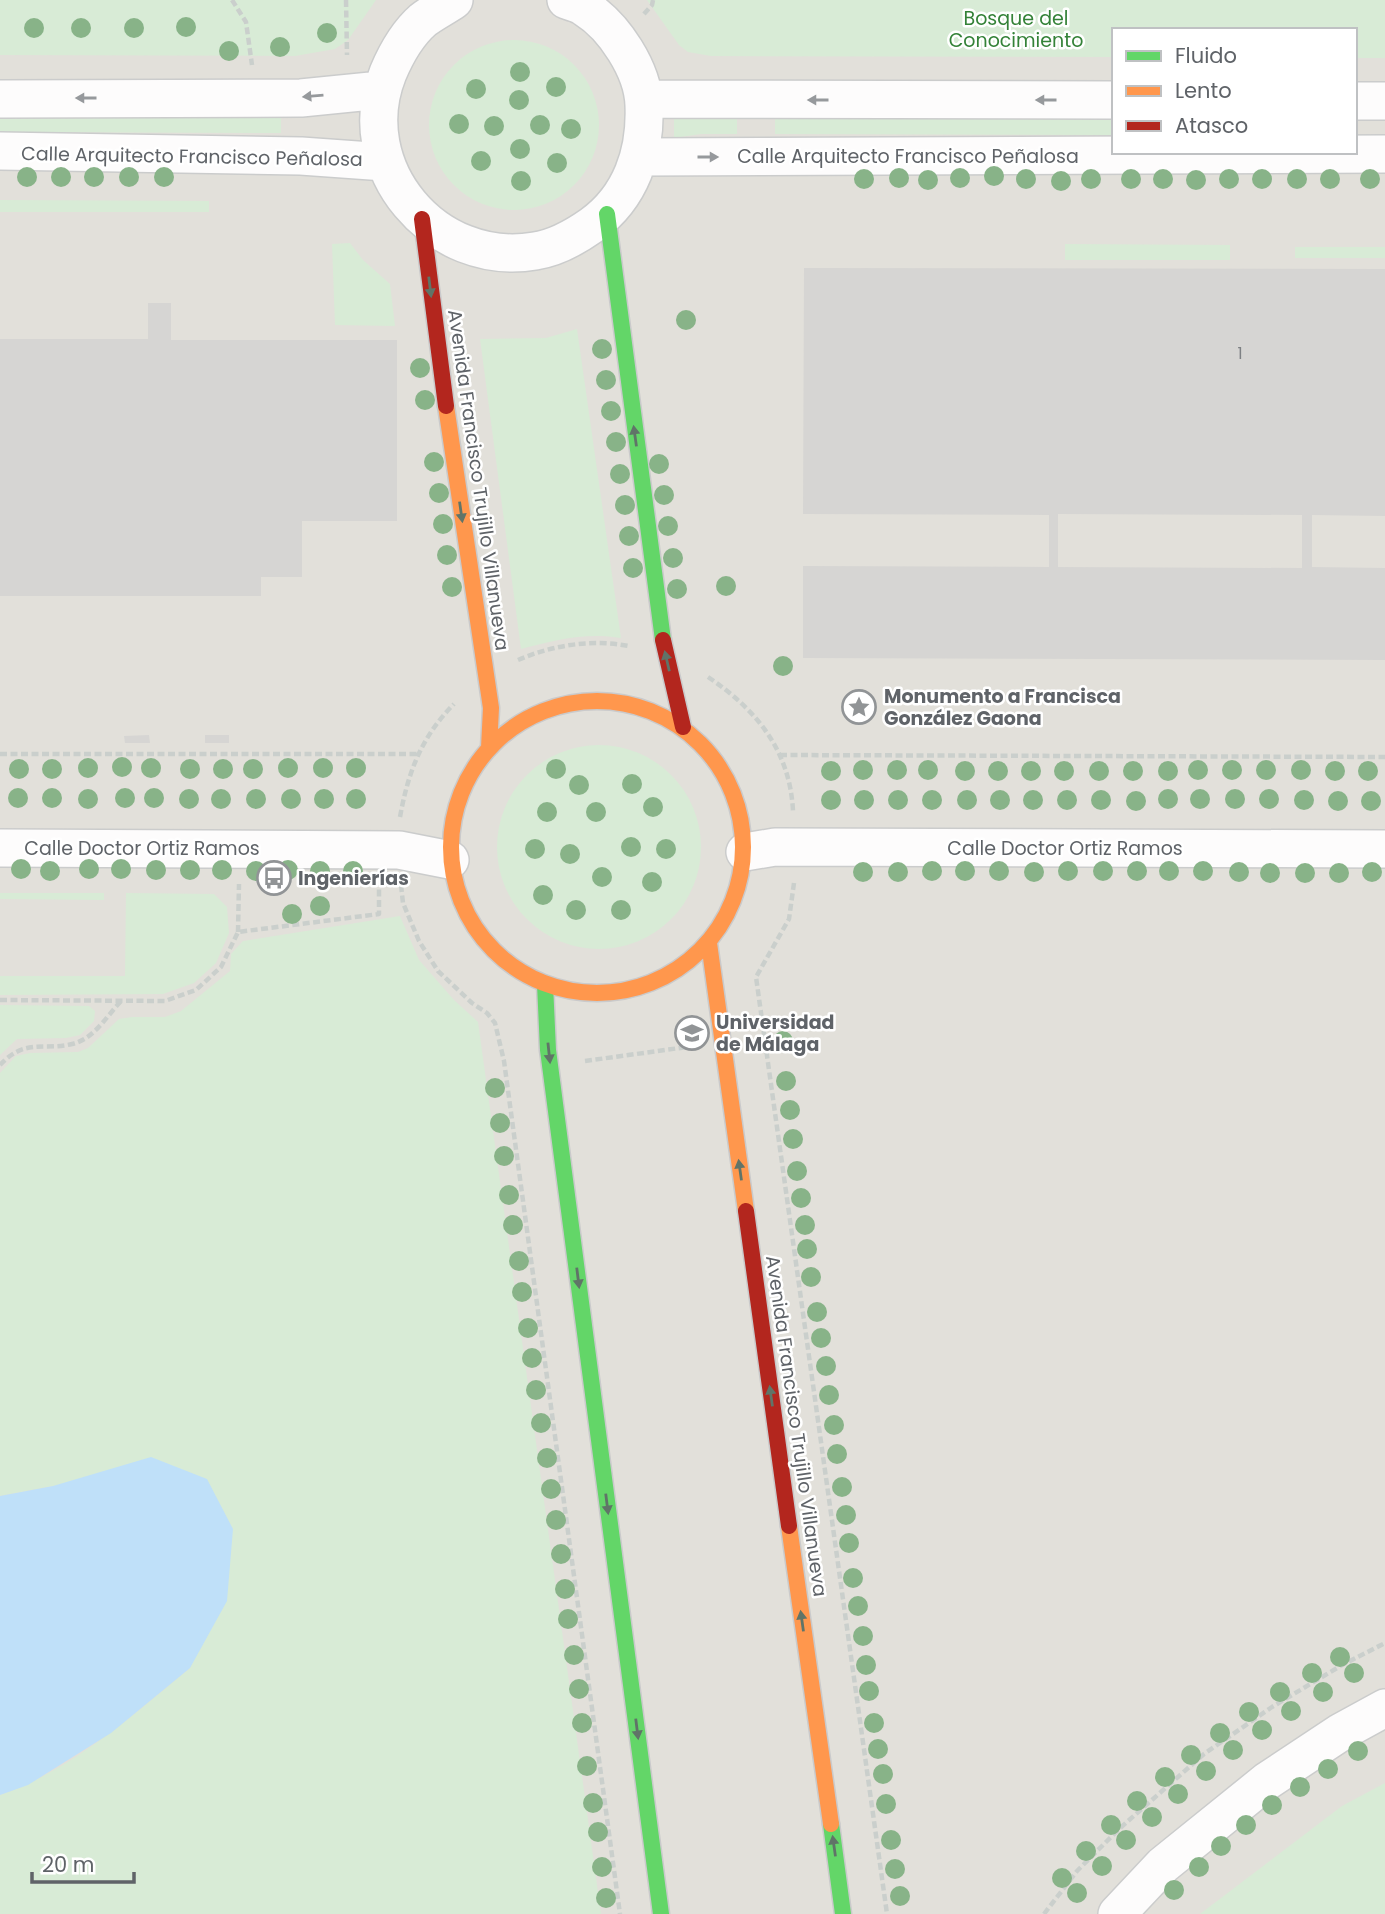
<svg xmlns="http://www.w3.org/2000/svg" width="1385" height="1914" font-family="Poppins,sans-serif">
  <rect width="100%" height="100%" fill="#efeeea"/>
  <path fill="#e2e0da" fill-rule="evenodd" d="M0,0H1385V1914H0ZM1114,30H1355V152H1114Z"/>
  <path fill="#d8ebd6" d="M0,0H376L348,40L335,49L295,56L0,55Z
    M647,0H1385V58H1355V30H1114V57L711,56L688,52L679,45Z
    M429 125a85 85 0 1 1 170 0a85 85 0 1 1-170 0Z
    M674,111L737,115V134H701L674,138Z
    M0,114L281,115V133L0,132Z
    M775,115L1114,116V135L775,134Z
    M0,200L209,201V212H0Z
    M350,243L363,260L390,284L395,326L335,325L332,244Z
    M1065,244L1230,245V260H1065Z
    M1295,247H1385V258H1295Z
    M577,329L621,638C587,632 554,640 521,649L480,339L546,338Z
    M497 847a102 102 0 1 1 204 0a102 102 0 1 1-204 0Z
    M0,893H104V900L0,899Z
    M126,893L214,894L227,907L229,933L216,963L194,983L163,994L0,995V976H125Z
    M400,916L419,960L454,1000L478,1022L601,1914H0V1795C72,1770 132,1716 190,1668L53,1486L0,1496V1073L16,1056L30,1053L78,1052L88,1048L119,1019L132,1017H165L181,1011L230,971L231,954L243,941Z
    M0,1005L89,1006L95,1011L94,1021L80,1035L66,1038L17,1039L0,1055Z
    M1385,1783V1914H1200L1342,1806Z"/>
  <path fill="#bfe0f9" d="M151,1457L207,1479L233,1529L227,1601L190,1668L111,1733L28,1785L0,1795V1496L53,1486Z"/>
  <path fill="#d6d5d3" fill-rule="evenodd" d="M804,268L1385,269V516L1312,515V567L1385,568V660L803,658V566L1049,567V515L803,514ZM1058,514L1302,515V568L1058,567Z
    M148,303H171V340H397V521H302V577H261V596H0V339H148Z
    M149,735L150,743H125L124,736Z
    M205,735H229V743H205Z"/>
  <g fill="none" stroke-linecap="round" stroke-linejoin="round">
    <g stroke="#cbcccc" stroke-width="40">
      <path id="street" d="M454,0C444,7 432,13 423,20C407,34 396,54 388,73C350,168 435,268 535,251C555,248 575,237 592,225C631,197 646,152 644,105C643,70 614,26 585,8C580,4 572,2 566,0
        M0,99L301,98L381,90
        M644,99L1114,100
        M1355,101H1385
        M0,151L301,156L385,162
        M640,157L1385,154
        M0,848L399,850L450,860
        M745,852L775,847L1385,849
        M1117,1914L1163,1865L1267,1781L1341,1732L1385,1708"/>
    </g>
    <g stroke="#cacacb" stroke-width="19">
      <path id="fast" d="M607,214L663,640
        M545,984L548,1050L661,1914
        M831,1824L843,1914"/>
    </g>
    <g stroke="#cacacb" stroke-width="19">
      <path id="slow" d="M446,406L491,708L489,748
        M451 847a146 146 0 1 1 292 0a146 146 0 1 1-292 0Z
        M709,943L746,1211
        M789,1526L831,1824"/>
    </g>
    <g stroke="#cacacb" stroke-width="19">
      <path id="jam" d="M422,219L446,406
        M663,640L683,727
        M746,1211L789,1526"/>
    </g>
    <path stroke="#cacfcc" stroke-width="4.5" stroke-dasharray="7 3.5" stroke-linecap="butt" d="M232,0L246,22L252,65
      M346,0L347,55
      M644,14L652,5L653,0
      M518,660C553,645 591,639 629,646
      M708,677C757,710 790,751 793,811
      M0,754H417
      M780,755L1385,757
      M400,817C408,773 421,737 454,704
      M794,883L789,919L756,977L887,1914
      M401,885L403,903L419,941L438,971L472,1003L487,1013L495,1023L504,1061L620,1914
      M238,932L239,884
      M0,1000L165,1001L196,990L221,967L238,932L379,914V885
      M585,1061L687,1047
      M0,1065C25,1038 42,1051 72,1044C94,1039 106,1017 121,1001
      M1044,1914L1077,1871L1119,1829L1204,1754L1272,1707L1342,1665L1385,1643"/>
    <use href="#street" stroke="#fdfcfc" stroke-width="37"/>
    <use href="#fast" stroke="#63d668" stroke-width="16"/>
    <use href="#slow" stroke="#ff974d" stroke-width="16"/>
    <use href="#jam" stroke="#b3261e" stroke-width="16"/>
  </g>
  <g fill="#88b388">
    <circle cx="186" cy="27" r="10"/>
    <circle cx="34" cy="28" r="10"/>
    <circle cx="81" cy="28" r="10"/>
    <circle cx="134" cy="28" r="10"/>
    <circle cx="327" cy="33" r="10"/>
    <circle cx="280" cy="47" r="10"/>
    <circle cx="229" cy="51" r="10"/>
    <circle cx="520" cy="72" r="10"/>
    <circle cx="556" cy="87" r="10"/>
    <circle cx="476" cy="89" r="10"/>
    <circle cx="519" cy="100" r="10"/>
    <circle cx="459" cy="124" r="10"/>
    <circle cx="540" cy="125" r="10"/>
    <circle cx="494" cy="126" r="10"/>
    <circle cx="571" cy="129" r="10"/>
    <circle cx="520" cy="149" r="10"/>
    <circle cx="481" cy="161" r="10"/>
    <circle cx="557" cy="163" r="10"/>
    <circle cx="994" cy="176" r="10"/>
    <circle cx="27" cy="177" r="10"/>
    <circle cx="61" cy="177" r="10"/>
    <circle cx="94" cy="177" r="10"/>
    <circle cx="129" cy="177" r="10"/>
    <circle cx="164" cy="177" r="10"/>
    <circle cx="899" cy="178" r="10"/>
    <circle cx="960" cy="178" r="10"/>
    <circle cx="864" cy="179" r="10"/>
    <circle cx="1026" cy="179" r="10"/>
    <circle cx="1091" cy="179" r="10"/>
    <circle cx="1131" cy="179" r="10"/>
    <circle cx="1163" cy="179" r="10"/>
    <circle cx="1229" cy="179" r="10"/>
    <circle cx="1262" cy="179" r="10"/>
    <circle cx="1297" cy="179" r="10"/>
    <circle cx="1330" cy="179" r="10"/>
    <circle cx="1370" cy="179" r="10"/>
    <circle cx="928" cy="180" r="10"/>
    <circle cx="1196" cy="180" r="10"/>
    <circle cx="521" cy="181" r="10"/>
    <circle cx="1061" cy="181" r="10"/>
    <circle cx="686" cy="320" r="10"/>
    <circle cx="602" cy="349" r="10"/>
    <circle cx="420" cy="368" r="10"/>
    <circle cx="606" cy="380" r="10"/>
    <circle cx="425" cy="400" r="10"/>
    <circle cx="611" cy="411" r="10"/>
    <circle cx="616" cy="442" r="10"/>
    <circle cx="434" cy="462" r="10"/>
    <circle cx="659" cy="464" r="10"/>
    <circle cx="620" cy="474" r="10"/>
    <circle cx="439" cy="493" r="10"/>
    <circle cx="664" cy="495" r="10"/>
    <circle cx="625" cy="505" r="10"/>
    <circle cx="443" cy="524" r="10"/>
    <circle cx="668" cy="526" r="10"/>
    <circle cx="629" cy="536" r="10"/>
    <circle cx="447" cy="555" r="10"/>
    <circle cx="673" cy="558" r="10"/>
    <circle cx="633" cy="568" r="10"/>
    <circle cx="726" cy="586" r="10"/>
    <circle cx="452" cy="587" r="10"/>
    <circle cx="677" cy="589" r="10"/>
    <circle cx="783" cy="666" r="10"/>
    <circle cx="860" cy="703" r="10"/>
    <circle cx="122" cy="767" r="10"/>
    <circle cx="88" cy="768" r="10"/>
    <circle cx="151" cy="768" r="10"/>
    <circle cx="288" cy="768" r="10"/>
    <circle cx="323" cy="768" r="10"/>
    <circle cx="356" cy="768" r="10"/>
    <circle cx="19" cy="769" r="10"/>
    <circle cx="52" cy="769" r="10"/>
    <circle cx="190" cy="769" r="10"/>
    <circle cx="223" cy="769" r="10"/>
    <circle cx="253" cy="769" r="10"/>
    <circle cx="556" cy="769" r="10"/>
    <circle cx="863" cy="770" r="10"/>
    <circle cx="897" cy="770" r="10"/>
    <circle cx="928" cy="770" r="10"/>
    <circle cx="1198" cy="770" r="10"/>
    <circle cx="1232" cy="770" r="10"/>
    <circle cx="1266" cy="770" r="10"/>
    <circle cx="1301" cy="770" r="10"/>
    <circle cx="831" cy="771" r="10"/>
    <circle cx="965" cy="771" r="10"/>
    <circle cx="998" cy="771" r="10"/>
    <circle cx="1031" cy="771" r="10"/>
    <circle cx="1064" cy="771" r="10"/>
    <circle cx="1099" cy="771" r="10"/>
    <circle cx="1133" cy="771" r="10"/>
    <circle cx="1168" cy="771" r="10"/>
    <circle cx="1335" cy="771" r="10"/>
    <circle cx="1368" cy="771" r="10"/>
    <circle cx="632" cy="784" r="10"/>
    <circle cx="579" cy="785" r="10"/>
    <circle cx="18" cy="798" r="10"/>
    <circle cx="52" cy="798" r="10"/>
    <circle cx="125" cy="798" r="10"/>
    <circle cx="154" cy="798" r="10"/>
    <circle cx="88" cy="799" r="10"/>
    <circle cx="189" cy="799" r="10"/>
    <circle cx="221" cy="799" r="10"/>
    <circle cx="256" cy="799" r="10"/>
    <circle cx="291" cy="799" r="10"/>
    <circle cx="324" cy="799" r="10"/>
    <circle cx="356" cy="799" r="10"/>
    <circle cx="1168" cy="799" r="10"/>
    <circle cx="1200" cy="799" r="10"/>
    <circle cx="1235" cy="799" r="10"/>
    <circle cx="1269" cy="799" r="10"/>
    <circle cx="831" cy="800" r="10"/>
    <circle cx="864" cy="800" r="10"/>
    <circle cx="898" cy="800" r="10"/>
    <circle cx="932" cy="800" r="10"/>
    <circle cx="967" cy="800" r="10"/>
    <circle cx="1000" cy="800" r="10"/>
    <circle cx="1033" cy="800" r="10"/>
    <circle cx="1067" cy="800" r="10"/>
    <circle cx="1101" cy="800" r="10"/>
    <circle cx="1304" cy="800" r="10"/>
    <circle cx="1136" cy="801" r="10"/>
    <circle cx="1338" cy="801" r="10"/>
    <circle cx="1371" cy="801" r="10"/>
    <circle cx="653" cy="807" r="10"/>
    <circle cx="547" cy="812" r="10"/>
    <circle cx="596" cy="812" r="10"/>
    <circle cx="631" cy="847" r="10"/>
    <circle cx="535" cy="849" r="10"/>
    <circle cx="666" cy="849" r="10"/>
    <circle cx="570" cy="854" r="10"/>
    <circle cx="21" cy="869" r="10"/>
    <circle cx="89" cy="869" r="10"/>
    <circle cx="121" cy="869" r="10"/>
    <circle cx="156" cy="870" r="10"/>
    <circle cx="190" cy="870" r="10"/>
    <circle cx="222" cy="870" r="10"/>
    <circle cx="288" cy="870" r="10"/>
    <circle cx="50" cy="871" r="10"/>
    <circle cx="256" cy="871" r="10"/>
    <circle cx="320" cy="871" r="10"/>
    <circle cx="353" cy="871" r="10"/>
    <circle cx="932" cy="871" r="10"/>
    <circle cx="965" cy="871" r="10"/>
    <circle cx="999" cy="871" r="10"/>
    <circle cx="1068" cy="871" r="10"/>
    <circle cx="1103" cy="871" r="10"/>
    <circle cx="1137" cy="871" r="10"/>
    <circle cx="1169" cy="871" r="10"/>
    <circle cx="1203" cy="871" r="10"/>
    <circle cx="863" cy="872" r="10"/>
    <circle cx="898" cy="872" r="10"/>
    <circle cx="1034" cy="872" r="10"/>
    <circle cx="1239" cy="872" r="10"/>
    <circle cx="1372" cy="872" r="10"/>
    <circle cx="1270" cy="873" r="10"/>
    <circle cx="1305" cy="873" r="10"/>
    <circle cx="1339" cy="873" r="10"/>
    <circle cx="602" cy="877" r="10"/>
    <circle cx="652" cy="882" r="10"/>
    <circle cx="543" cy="895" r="10"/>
    <circle cx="320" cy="906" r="10"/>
    <circle cx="576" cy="910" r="10"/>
    <circle cx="621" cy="910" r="10"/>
    <circle cx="292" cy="914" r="10"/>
    <circle cx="783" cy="1041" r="10"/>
    <circle cx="786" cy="1081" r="10"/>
    <circle cx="495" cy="1088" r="10"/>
    <circle cx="790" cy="1110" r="10"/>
    <circle cx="500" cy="1123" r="10"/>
    <circle cx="793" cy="1139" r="10"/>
    <circle cx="504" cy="1156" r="10"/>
    <circle cx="797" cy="1171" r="10"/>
    <circle cx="509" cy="1195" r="10"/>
    <circle cx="801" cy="1198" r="10"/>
    <circle cx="513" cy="1225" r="10"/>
    <circle cx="805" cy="1225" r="10"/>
    <circle cx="807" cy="1249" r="10"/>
    <circle cx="519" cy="1261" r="10"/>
    <circle cx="811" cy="1277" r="10"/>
    <circle cx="522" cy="1292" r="10"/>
    <circle cx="817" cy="1312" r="10"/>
    <circle cx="528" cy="1328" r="10"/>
    <circle cx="821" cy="1338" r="10"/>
    <circle cx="532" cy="1358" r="10"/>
    <circle cx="826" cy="1366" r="10"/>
    <circle cx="536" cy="1390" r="10"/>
    <circle cx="829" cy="1395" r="10"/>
    <circle cx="541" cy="1423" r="10"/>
    <circle cx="834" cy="1425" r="10"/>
    <circle cx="837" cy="1454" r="10"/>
    <circle cx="547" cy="1458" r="10"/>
    <circle cx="842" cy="1487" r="10"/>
    <circle cx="551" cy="1489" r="10"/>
    <circle cx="846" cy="1515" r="10"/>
    <circle cx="556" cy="1520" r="10"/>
    <circle cx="849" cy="1543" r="10"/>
    <circle cx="561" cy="1554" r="10"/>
    <circle cx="853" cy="1578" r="10"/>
    <circle cx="565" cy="1589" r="10"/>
    <circle cx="858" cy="1606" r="10"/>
    <circle cx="568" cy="1619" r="10"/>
    <circle cx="863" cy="1636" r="10"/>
    <circle cx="574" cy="1655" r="10"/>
    <circle cx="1340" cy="1657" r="10"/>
    <circle cx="866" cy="1665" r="10"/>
    <circle cx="1312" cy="1673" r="10"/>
    <circle cx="1354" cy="1673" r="10"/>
    <circle cx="579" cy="1689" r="10"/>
    <circle cx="869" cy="1691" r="10"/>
    <circle cx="1280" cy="1692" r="10"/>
    <circle cx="1323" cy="1692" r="10"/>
    <circle cx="1291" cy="1711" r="10"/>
    <circle cx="1249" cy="1712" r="10"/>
    <circle cx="582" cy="1723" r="10"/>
    <circle cx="874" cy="1723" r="10"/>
    <circle cx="1262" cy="1730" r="10"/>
    <circle cx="1220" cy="1733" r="10"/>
    <circle cx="878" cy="1749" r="10"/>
    <circle cx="1233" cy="1750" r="10"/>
    <circle cx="1358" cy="1751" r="10"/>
    <circle cx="1191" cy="1755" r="10"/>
    <circle cx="587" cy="1766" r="10"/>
    <circle cx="1328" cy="1769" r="10"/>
    <circle cx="1206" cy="1771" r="10"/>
    <circle cx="883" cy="1774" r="10"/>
    <circle cx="1165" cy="1777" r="10"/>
    <circle cx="1300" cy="1787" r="10"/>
    <circle cx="1178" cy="1794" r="10"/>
    <circle cx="1137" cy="1801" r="10"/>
    <circle cx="593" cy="1803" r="10"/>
    <circle cx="886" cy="1804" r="10"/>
    <circle cx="1272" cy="1805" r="10"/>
    <circle cx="1152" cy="1817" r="10"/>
    <circle cx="1111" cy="1825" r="10"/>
    <circle cx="1246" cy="1825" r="10"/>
    <circle cx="598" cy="1832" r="10"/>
    <circle cx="891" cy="1840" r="10"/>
    <circle cx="1126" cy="1840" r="10"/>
    <circle cx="1221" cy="1846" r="10"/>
    <circle cx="1086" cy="1851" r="10"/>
    <circle cx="1102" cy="1866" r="10"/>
    <circle cx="602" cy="1867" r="10"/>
    <circle cx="1199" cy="1867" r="10"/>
    <circle cx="895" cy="1869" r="10"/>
    <circle cx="1062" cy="1878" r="10"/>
    <circle cx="1174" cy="1890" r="10"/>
    <circle cx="1077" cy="1893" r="10"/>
    <circle cx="900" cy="1896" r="10"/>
    <circle cx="606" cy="1898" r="10"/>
  </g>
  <defs><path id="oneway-solid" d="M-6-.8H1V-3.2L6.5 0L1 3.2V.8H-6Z" transform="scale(1.75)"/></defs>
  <g fill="#96999c">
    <use href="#oneway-solid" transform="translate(313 96) rotate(175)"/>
    <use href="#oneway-solid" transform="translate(86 98) rotate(180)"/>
    <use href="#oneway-solid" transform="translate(818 100) rotate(-180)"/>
    <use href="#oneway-solid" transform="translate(1046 100) rotate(-180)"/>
    <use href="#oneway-solid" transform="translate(708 157)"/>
  </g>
  <g fill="#607468">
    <use href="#oneway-solid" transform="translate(430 287) rotate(83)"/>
    <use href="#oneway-solid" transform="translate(635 436) rotate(-98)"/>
    <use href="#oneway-solid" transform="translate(461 512) rotate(82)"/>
    <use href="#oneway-solid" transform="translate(667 661) rotate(-103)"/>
    <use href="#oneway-solid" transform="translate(549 1053) rotate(84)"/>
    <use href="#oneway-solid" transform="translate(740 1170) rotate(-98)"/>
    <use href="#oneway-solid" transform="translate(578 1278) rotate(83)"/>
    <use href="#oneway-solid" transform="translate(771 1396) rotate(-98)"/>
    <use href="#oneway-solid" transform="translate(607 1504) rotate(83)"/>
    <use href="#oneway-solid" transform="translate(802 1621) rotate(-98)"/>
    <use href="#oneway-solid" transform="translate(637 1729) rotate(83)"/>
    <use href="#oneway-solid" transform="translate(834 1846) rotate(-98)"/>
  </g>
  <defs>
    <g id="sight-ring" transform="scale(1.75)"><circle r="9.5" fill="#fff" stroke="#919496" stroke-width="1.5"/><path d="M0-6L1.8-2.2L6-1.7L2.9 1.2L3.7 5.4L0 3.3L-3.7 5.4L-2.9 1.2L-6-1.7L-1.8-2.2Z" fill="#919496"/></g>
    <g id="bus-ring" transform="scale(1.75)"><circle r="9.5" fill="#fff" stroke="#919496" stroke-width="1.5"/><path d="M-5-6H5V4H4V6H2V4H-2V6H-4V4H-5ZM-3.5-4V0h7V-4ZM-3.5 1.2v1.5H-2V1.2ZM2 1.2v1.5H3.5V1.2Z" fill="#919496"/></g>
    <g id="university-ring" transform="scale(1.75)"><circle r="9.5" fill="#fff" stroke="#919496" stroke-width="1.5"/><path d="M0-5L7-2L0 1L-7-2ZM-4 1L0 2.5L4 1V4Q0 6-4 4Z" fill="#919496"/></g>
  </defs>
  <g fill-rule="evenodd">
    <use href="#sight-ring" x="859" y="707"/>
    <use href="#bus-ring" x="274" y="878"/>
    <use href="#university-ring" x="692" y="1033"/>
  </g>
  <g text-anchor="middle" stroke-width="5" stroke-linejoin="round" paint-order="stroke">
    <g font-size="16" fill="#7e8184">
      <text x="1240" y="359">1</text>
    </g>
    <g font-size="19" fill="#348238" stroke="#fff">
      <text x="1016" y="25">Bosque del<tspan x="1016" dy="22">Conocimiento</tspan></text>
    </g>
    <g font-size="19" fill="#5f6368" stroke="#fff">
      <text transform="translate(192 156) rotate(1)" y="7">Calle Arquitecto Francisco Peñalosa</text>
      <text x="908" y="163">Calle Arquitecto Francisco Peñalosa</text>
      <text transform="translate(479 480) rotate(82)" y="7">Avenida Francisco Trujillo Villanueva</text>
      <text x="142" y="855">Calle Doctor Ortiz Ramos</text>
      <text x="1065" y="855">Calle Doctor Ortiz Ramos</text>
      <text transform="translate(797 1426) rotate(82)" y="7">Avenida Francisco Trujillo Villanueva</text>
    </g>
    <g font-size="19" font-weight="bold" fill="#5f6368" stroke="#fff" text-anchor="start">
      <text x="884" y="703">Monumento a Francisca<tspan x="884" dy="22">González Gaona</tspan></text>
      <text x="298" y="885">Ingenierías</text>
      <text x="716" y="1029">Universidad<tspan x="716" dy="22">de Málaga</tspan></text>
    </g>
  </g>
  <rect x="1112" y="28" width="245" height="126" fill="#ffffff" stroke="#bfc1c3" stroke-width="2"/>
  <rect x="1126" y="51" width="35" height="10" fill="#63d668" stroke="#bfc1c3" stroke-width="2"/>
  <text x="1175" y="63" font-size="21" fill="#5f6368">Fluido</text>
  <rect x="1126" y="86" width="35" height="10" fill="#ff974d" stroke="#bfc1c3" stroke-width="2"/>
  <text x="1175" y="98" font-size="21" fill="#5f6368">Lento</text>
  <rect x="1126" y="121" width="35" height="10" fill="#b3261e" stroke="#bfc1c3" stroke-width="2"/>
  <text x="1175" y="133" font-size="21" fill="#5f6368">Atasco</text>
  <path d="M32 1872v10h102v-10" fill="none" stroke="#5f6368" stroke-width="3.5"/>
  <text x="42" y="1872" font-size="21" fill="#5f6368" stroke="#ffffff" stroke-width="5" paint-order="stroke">20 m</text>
</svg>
